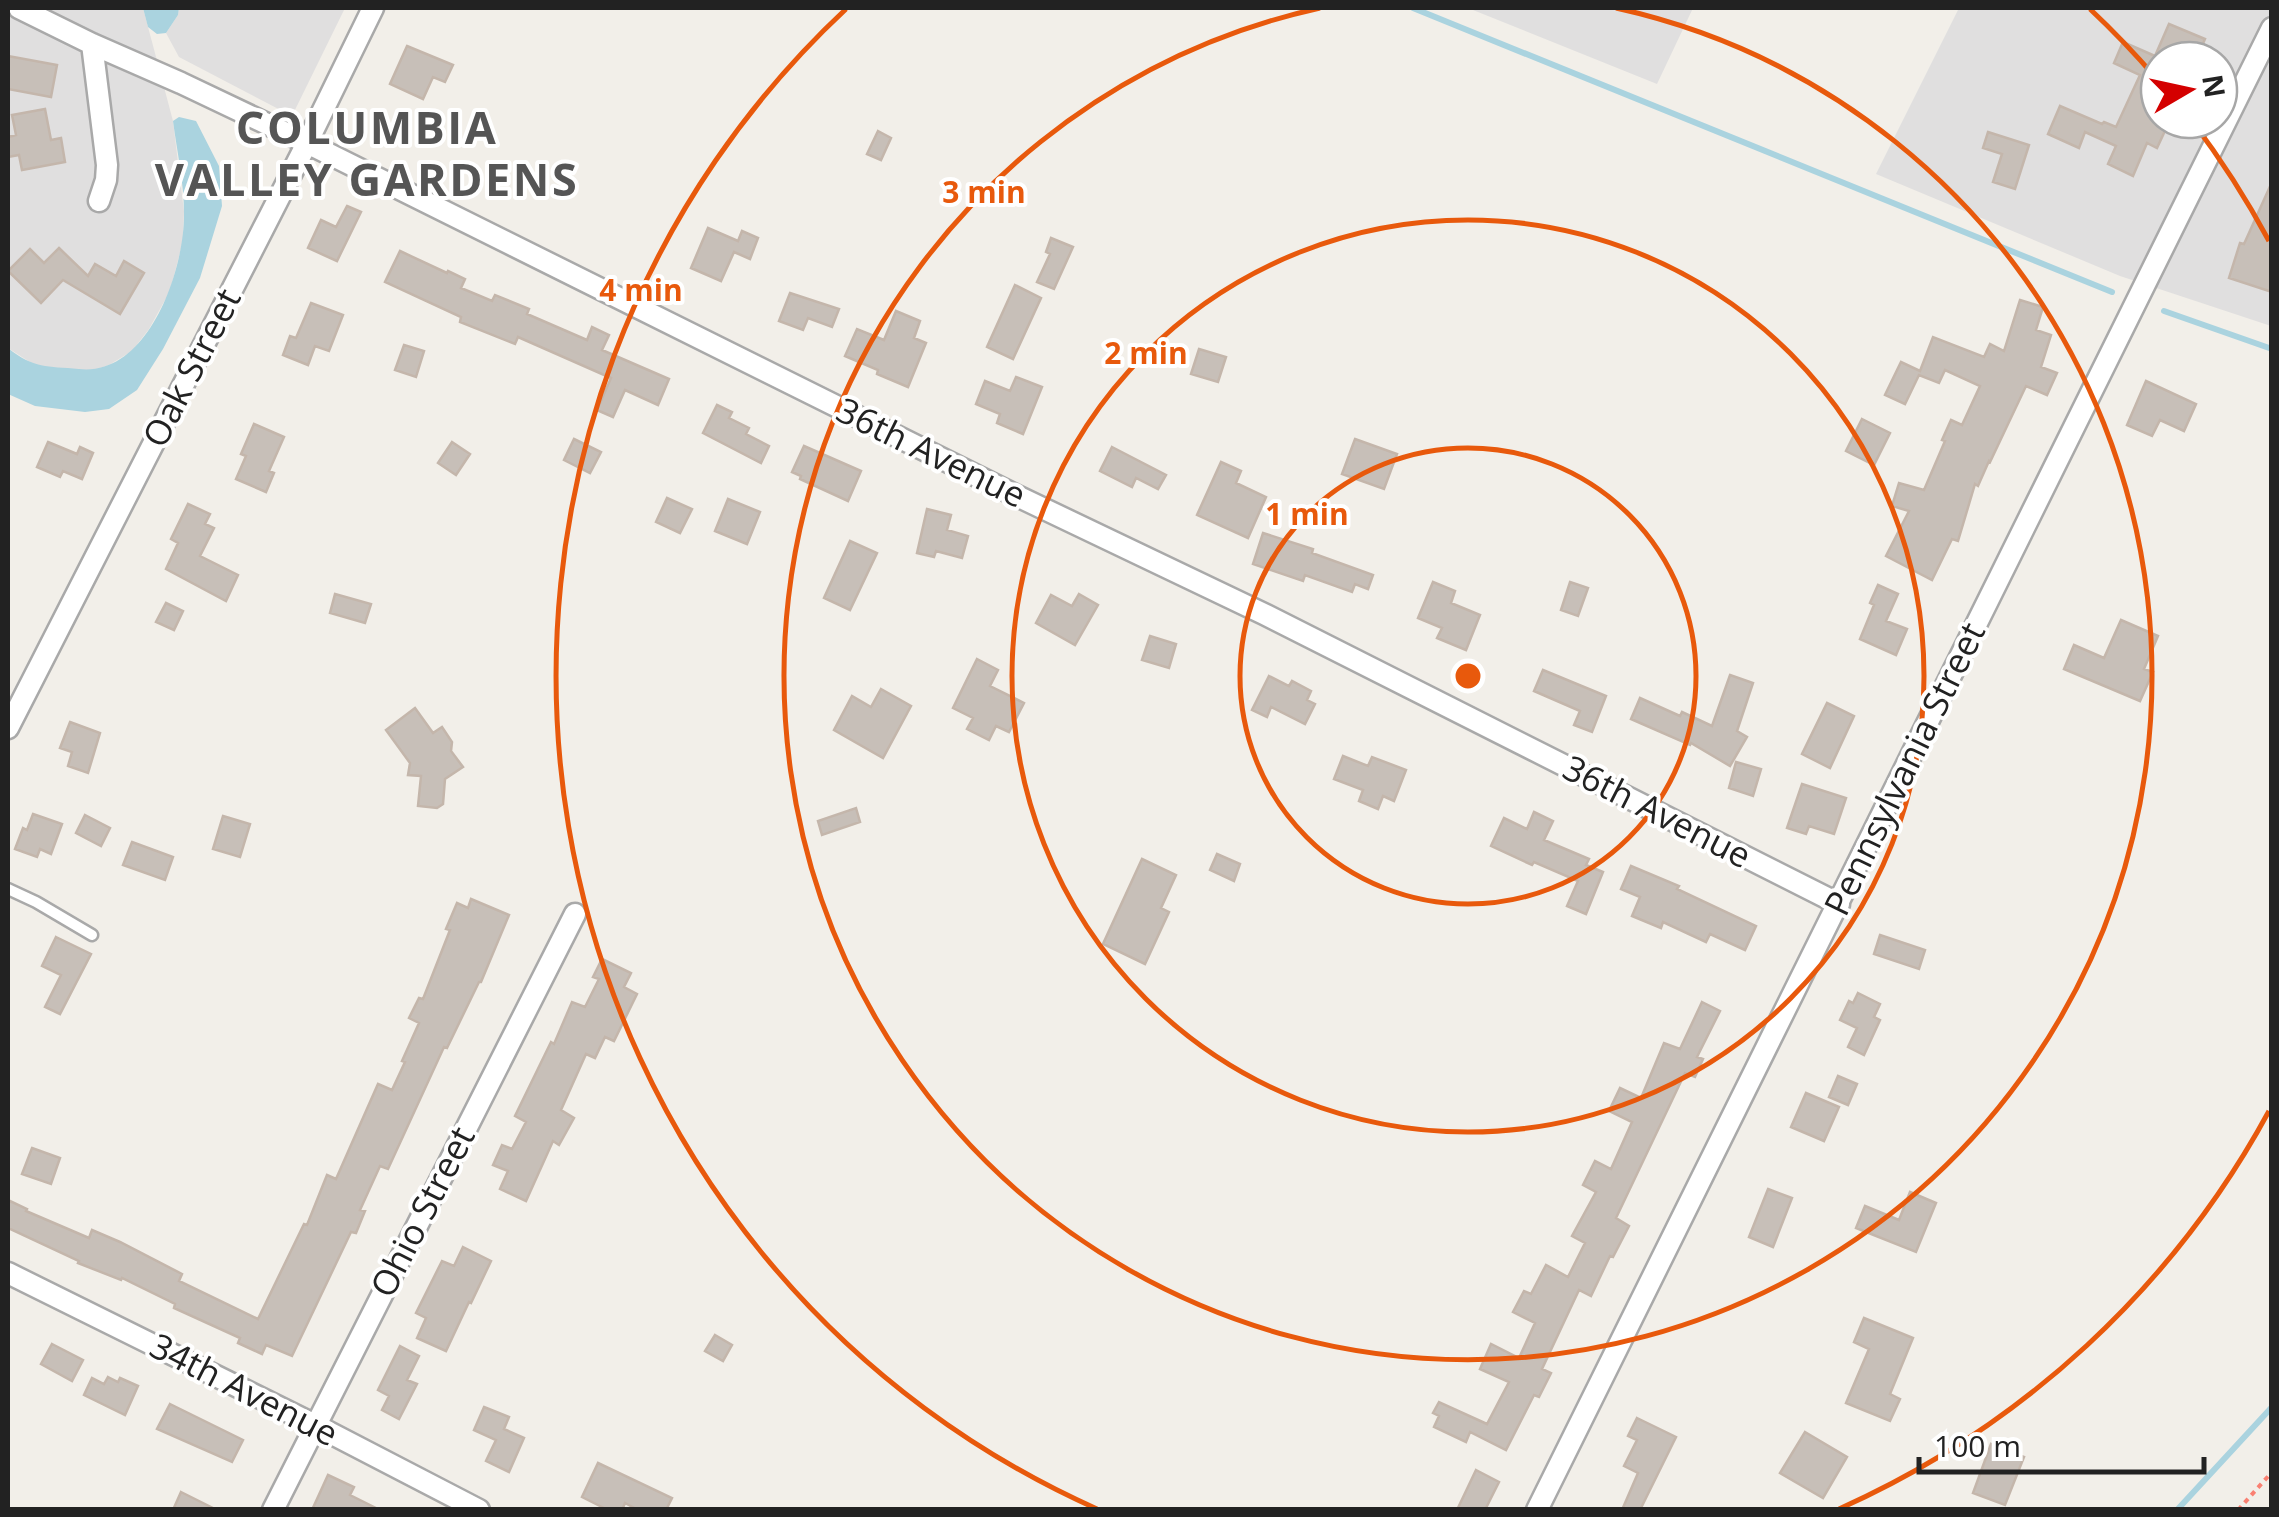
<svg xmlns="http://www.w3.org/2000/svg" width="2279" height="1517" font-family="'Open Sans',sans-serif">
  <rect width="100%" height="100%" fill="#f2efe9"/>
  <path fill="#e0dfdf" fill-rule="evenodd" d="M8,8H143L173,121L184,212L183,241L170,291L149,329L132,351L109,365L91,371L36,366L8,348Z
    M179,8H345L292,116L179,57L166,33L178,15Z
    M1468,8H1693L1657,84Z
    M1959,8H2271V326L2120,276L1876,174ZM2159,60H2219V120H2159Z"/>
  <path fill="#aad3df" d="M143,8H179L178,15L166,33L157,34L148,27Z
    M179,117L196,121L219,166L222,206L200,278L163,349L137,390L109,409L85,412L35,406L8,394V348C34,369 47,366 79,369C149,377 185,268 184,213C184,182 177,152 173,121Z"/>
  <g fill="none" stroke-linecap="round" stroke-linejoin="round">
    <path stroke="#aad3df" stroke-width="6" d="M1413,8L2112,292
      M2164,311L2272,349
      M2177,1510L2272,1407"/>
  </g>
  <path fill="#c7bfb8" stroke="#c4b6ab" stroke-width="2.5" d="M2169,24L2205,39L2196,60H2159V120H2170L2157,148L2147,143L2133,176L2108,164L2116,146L2085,132L2079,148L2048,134L2060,106L2102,124L2104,122L2116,127L2140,75L2114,63L2123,42L2155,56Z
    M407,46L453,65L445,82L433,77L423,99L390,84Z
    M8,56L57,65L51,97L8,89Z
    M45,109L51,140L61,138L65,162L22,170L19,155L8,157V137L16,135L12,115Z
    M878,131L891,138L881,160L867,154Z
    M1988,132L2029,145L2015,189L1993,182L2002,154L1983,148Z
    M2272,182V292L2229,278L2240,243L2244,244Z
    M347,206L361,212L337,261L308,248L321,220L336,227Z
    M708,228L738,241L742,231L758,238L750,259L734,252L721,281L691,268Z
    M1051,238L1073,247L1054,289L1037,282L1050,254L1046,252Z
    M59,248L88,276L95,264L116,276L124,261L144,273L120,314L63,280L41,303L8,271L30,249L44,263Z
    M400,251L447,273L448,271L465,279L461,288L492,301L495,295L529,309L527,314L587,340L592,327L609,335L602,350L669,379L658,405L625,390L613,417L597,410L611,378L518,337L515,344L460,322L461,317L385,282Z
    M1015,285L1041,298L1013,359L987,347Z
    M790,293L839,309L832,327L808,318L803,330L779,321Z
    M2020,300L2043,307L2036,330L2051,335L2041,367L2057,373L2047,395L2026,386L1990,462L1989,461L1978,486L1975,484L1958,541L1952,539L1932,580L1886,556L1909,511L1892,506L1899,483L1924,490L1945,441L1942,440L1951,420L1962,425L1980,386L1945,370L1939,383L1919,375L1905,404L1885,395L1901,362L1920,371L1933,337L1984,357L1990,344L2004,351Z
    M311,303L343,315L329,351L315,346L308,365L283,355L290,336L296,338Z
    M896,311L920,321L914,338L926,343L908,387L877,374L878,370L845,356L857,329L884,340Z
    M404,345L424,351L416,377L395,370Z
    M1199,349L1226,357L1218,382L1191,374Z
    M1016,377L1042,387L1023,434L997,423L1000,414L976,404L985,381L1010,391Z
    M2146,381L2196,404L2184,431L2160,420L2152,436L2127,425Z
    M717,405L732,412L729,418L749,428L746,434L769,446L761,463L703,433Z
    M1862,419L1890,433L1874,465L1846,451Z
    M254,424L284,437L269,471L274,473L266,492L236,479L246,456L241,454Z
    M574,439L601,452L590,473L564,460Z
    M1355,439L1397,454L1384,489L1342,474Z
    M48,442L77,454L80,447L93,453L82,479L63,471L60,477L37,467Z
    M452,442L470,454L456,475L438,463Z
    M804,446L861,471L848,501L800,479L801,476L792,472Z
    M1112,447L1166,475L1158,489L1136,478L1132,487L1100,471Z
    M1221,462L1241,471L1236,483L1266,497L1248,538L1197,515Z
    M667,498L692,509L680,533L656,522Z
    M728,499L760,512L747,544L715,531Z
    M188,504L210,514L205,524L214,528L200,556L238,575L226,601L166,569L178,543L171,539Z
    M927,509L951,515L947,530L968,536L962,558L936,551L934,557L917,553Z
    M1263,533L1313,549L1312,553L1373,575L1368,589L1355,584L1352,592L1305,575L1303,581L1253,564Z
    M850,541L877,553L850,610L824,598Z
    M1433,582L1455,591L1451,603L1480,615L1466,650L1437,638L1442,628L1418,618Z
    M1570,582L1588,588L1578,616L1561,610Z
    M1878,585L1898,594L1886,621L1907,629L1896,655L1860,639L1874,605L1870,603Z
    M335,594L371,604L365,623L330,613Z
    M1079,594L1098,605L1075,645L1036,623L1051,595L1072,606Z
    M166,603L183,611L174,630L156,622Z
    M2121,620L2158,636L2144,669L2153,672L2140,701L2064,669L2074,645L2104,658Z
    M1150,636L1176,644L1169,668L1142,660Z
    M977,659L998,670L990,686L1024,703L1009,732L996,726L989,740L967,729L973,718L953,708Z
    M1543,670L1606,696L1592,732L1574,725L1580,711L1534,691Z
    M1730,675L1753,683L1737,731L1747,737L1730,766L1691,743L1690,745L1631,719L1640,698L1680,716L1682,712L1712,726Z
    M1269,676L1289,686L1292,681L1311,691L1307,700L1315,704L1305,724L1271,707L1267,717L1252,710Z
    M881,689L911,706L883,758L834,730L852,696L871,707Z
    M1827,703L1854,716L1830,768L1802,754Z
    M415,708L433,733L442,727L452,742L451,751L463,767L445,779L443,804L437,808L418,806L421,776L408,775L410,763L386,730Z
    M70,722L100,733L88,773L68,766L72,752L60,748Z
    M1343,756L1368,766L1372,757L1406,770L1394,801L1383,796L1378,809L1359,801L1363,790L1334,779Z
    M1736,762L1761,769L1753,796L1729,788Z
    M1802,784L1846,798L1834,834L1809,826L1806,834L1787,828Z
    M856,808L860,822L822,835L818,821Z
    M1534,812L1553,821L1544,840L1589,859L1586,865L1603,872L1586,914L1567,906L1578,881L1534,862L1532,865L1491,846L1504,818L1527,829Z
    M33,814L62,824L51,854L40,849L37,857L15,849L23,828L27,830Z
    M85,815L110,828L101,846L76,833Z
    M223,816L250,824L240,857L213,849Z
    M132,842L173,857L165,880L123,865Z
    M1217,854L1240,864L1234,881L1210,870Z
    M1142,859L1176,875L1161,908L1169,912L1145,964L1103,944Z
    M1631,866L1679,886L1677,889L1756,926L1745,950L1710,934L1706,942L1663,922L1661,928L1632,916L1640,897L1621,889Z
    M471,899L509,915L481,982H479L447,1048L444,1047L388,1169L380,1166L360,1210L365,1211L356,1233L351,1232L292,1356L266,1345L262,1354L238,1343L240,1338L174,1308L175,1304L122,1278L121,1280L78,1263L79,1261L8,1228V1200L27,1209L26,1211L89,1238L92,1230L120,1242L182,1274L179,1281L258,1319L304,1224L307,1225L327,1175L336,1179L378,1084L392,1090L405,1062L402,1061L419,1023L409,1018L419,998L423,999L450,930L446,929L457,903L468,908Z
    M1880,935L1925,950L1919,969L1874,954Z
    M56,937L91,954L60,1014L45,1007L61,975L42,966Z
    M602,959L631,973L624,987L637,994L614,1041L605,1037L595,1058L586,1054L561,1110L574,1118L559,1145L553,1141L526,1201L500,1189L508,1171L493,1165L502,1145L512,1149L526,1122L515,1116L551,1042L554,1044L572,1002L585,1007L599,979L593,977Z
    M1858,993L1880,1004L1874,1017L1880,1020L1864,1055L1848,1047L1857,1028L1840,1020L1849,1001L1853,1003Z
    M1702,1002L1720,1011L1697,1057L1703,1059L1695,1077L1685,1073L1616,1218L1629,1226L1613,1257L1610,1256L1591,1296L1579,1290L1542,1369L1551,1373L1539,1397L1534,1395L1506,1450L1470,1432L1466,1442L1434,1427L1439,1416L1433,1413L1439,1402L1487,1424L1509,1382L1480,1369L1491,1344L1519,1358L1535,1323L1513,1312L1524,1291L1531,1294L1546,1265L1568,1277L1585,1243L1572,1236L1596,1192L1583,1185L1595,1161L1611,1169L1632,1122L1609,1111L1620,1088L1641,1098L1664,1043L1680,1049Z
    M1838,1076L1857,1084L1848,1105L1829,1097Z
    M1806,1093L1839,1107L1824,1141L1791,1127Z
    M32,1148L60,1158L51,1184L22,1174Z
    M1768,1189L1792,1198L1773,1247L1749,1237Z
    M1910,1192L1936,1203L1916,1252L1856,1228L1865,1206L1899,1220Z
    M463,1247L491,1261L471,1303L469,1302L446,1351L417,1338L426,1318L416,1313L442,1261L454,1266Z
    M1864,1318L1913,1338L1890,1394L1900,1399L1890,1421L1846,1403L1869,1349L1854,1342Z
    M715,1335L732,1345L723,1361L705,1351Z
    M52,1344L83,1360L72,1381L41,1364Z
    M400,1346L419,1356L407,1380L417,1384L399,1419L382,1410L389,1396L378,1390Z
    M108,1377L118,1382L120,1378L138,1386L125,1415L84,1395L92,1378L104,1384Z
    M170,1404L243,1440L232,1462L157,1429Z
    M484,1407L509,1417L504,1429L524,1438L509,1472L486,1461L496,1440L474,1430Z
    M1637,1418L1676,1437L1640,1510H1622L1638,1473L1624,1466L1637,1440L1628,1436Z
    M1805,1432L1847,1457L1823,1498L1780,1473Z
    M1991,1444L2024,1457L2005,1505L1973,1493Z
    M598,1463L672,1498L666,1510H638L625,1503L622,1510H608L582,1497Z
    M1476,1470L1499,1482L1485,1510H1457Z
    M328,1475L354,1487L350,1495L380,1510H312Z
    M181,1492L217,1510H173Z"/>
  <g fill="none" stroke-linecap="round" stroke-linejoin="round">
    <g stroke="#a9a9a9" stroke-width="15">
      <path id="lane" d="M8,889L36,902L92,935"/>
    </g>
    <g stroke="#a9a9a9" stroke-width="25">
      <path id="street" d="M19,8L92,44L181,83L307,143L1017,496L1264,614L1839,904
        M92,44L107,165L106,180L99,201
        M8,728L307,143L373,8
        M8,1273L315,1425L479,1510
        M273,1510L575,914
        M1537,1510L2272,28"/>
    </g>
    <path stroke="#fa8072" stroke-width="4" stroke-dasharray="5 5" stroke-linecap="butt" d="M2238,1510L2272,1472"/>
    <use href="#lane" stroke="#fff" stroke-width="10"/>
    <use href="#street" stroke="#fff" stroke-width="20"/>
  </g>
  <g fill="none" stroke="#e8590c" stroke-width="5">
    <circle cx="1468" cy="676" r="228"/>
    <circle cx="1468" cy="676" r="456"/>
    <path d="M1616 8A684 684 0 1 1 1320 8"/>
    <path d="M2269 1111A912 912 0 0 1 1839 1509M1097 1509A912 912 0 0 1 846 9M2090 9A912 912 0 0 1 2156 78M2192 121A912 912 0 0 1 2269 241"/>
  </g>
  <g text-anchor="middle" stroke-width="8" stroke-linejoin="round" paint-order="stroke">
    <g font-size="35" fill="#222" stroke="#fff">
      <text transform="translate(192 368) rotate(-63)" y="12">Oak Street</text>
      <text transform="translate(931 453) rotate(26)" y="12">36th Avenue</text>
      <text transform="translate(1905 769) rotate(-64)" y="12">Pennsylvania Street</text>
      <text transform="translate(1657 812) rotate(27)" y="12">36th Avenue</text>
      <text transform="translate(423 1212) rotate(-63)" y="12">Ohio Street</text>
      <text transform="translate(244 1390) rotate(27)" y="12">34th Avenue</text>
    </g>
    <g font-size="45" font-weight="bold" letter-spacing="2.5" fill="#555" stroke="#fff">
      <text x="367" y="144">COLUMBIA<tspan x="367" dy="52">VALLEY GARDENS</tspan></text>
    </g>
  </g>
  <circle cx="1468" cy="676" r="15" fill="#e8590c" stroke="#fff" stroke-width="5"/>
  <g font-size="30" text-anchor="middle" font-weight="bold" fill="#e8590c" stroke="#fff" stroke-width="8" stroke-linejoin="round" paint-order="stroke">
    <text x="984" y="203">3 min</text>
    <text x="641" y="301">4 min</text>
    <text x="1146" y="364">2 min</text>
    <text x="1307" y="525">1 min</text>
  </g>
  <rect width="2279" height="1517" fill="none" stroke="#222222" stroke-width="20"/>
  <g transform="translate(2189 90) rotate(81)"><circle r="48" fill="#ffffff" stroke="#a7a7a7" stroke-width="2.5"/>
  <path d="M0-8L18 38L0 25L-18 38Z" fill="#d40000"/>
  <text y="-15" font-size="28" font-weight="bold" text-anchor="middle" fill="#222222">N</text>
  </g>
  <path d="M1919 1457v15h285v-15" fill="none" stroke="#222222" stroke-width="5"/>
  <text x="1934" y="1457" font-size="30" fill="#222222" stroke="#ffffff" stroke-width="8" paint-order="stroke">100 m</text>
</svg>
